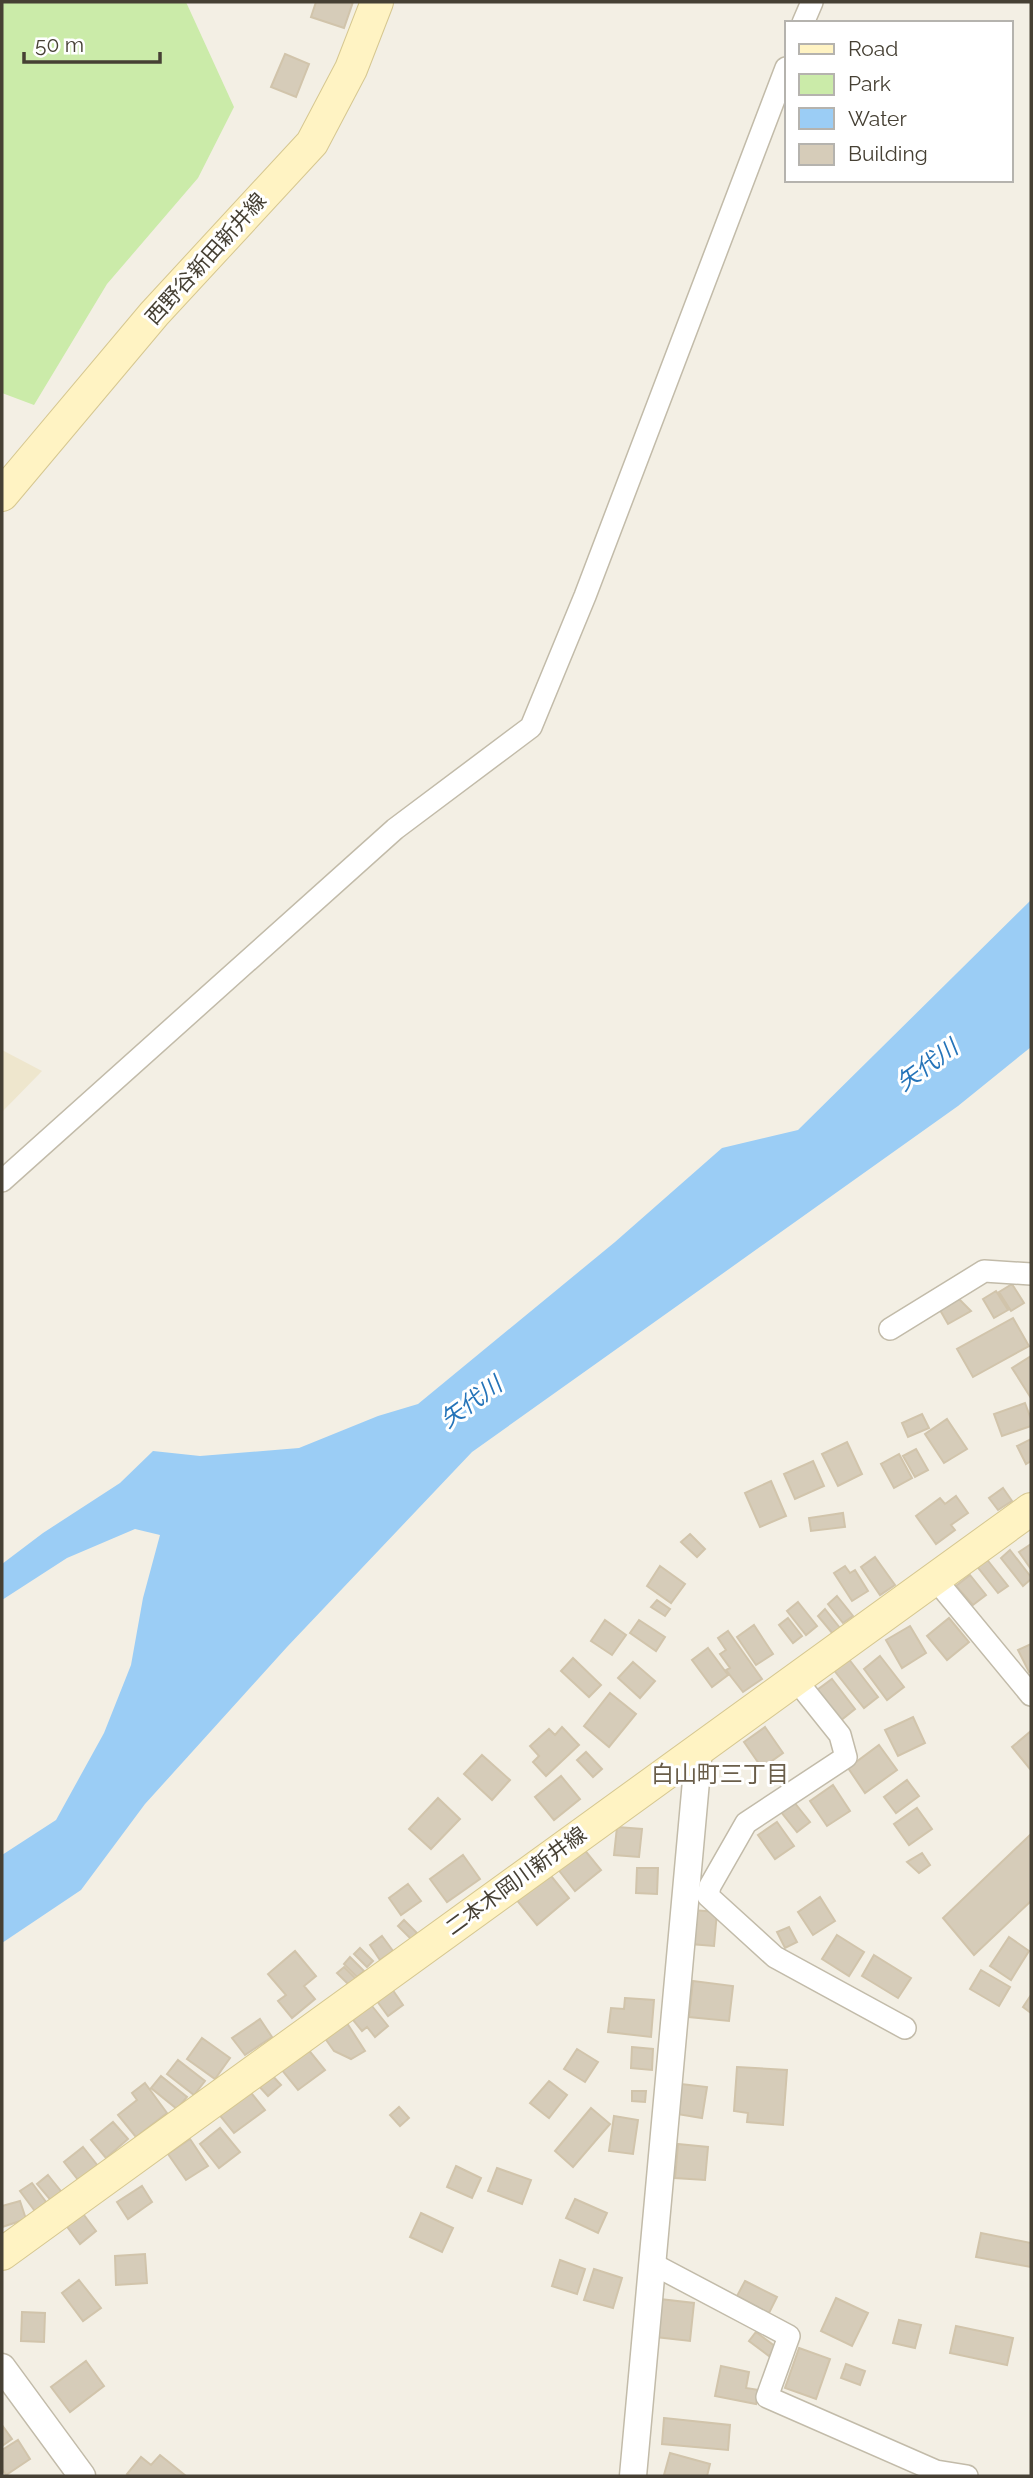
<svg xmlns="http://www.w3.org/2000/svg" width="1033" height="2478" font-family="Raleway,'Noto Sans JP',sans-serif">
  <rect width="100%" height="100%" fill="#f3efe4"/>
  <path fill="#eee6cd" d="M2,1050L42,1071L2,1112Z"/>
  <path fill="#cbeba9" d="M2,2H186L234,107L198,178L107,284L34,405L2,393Z"/>
  <path fill="#9bcdf5" d="M1031,900V1047L958,1106L472,1452L287,1647L145,1804L81,1890L2,1943V1855L56,1820L104,1733L131,1665L143,1598L160,1535L135,1529L67,1558L2,1600V1564L43,1533L120,1483L153,1451L200,1456L299,1448L378,1416L418,1404L615,1242L722,1148L798,1130Z"/>
  <path fill="#d6ccb9" stroke="#d1c4ab" stroke-width="2" d="M316,2H353L344,28L311,17Z
    M285,54L309,64L296,97L271,87Z
    M1012,1284L1024,1303L1011,1311L999,1292Z
    M996,1291L1008,1310L994,1318L983,1299Z
    M959,1299L971,1311L948,1324L940,1310Z
    M1013,1318L1029,1346L973,1377L957,1349Z
    M1031,1356V1398L1012,1368Z
    M1025,1403L1031,1419V1426L1002,1436L994,1414Z
    M922,1414L929,1428L908,1437L902,1423Z
    M947,1419L967,1449L944,1463L925,1434Z
    M1031,1439V1461L1026,1464L1017,1446Z
    M847,1442L862,1474L838,1486L822,1454Z
    M916,1449L928,1470L915,1477L903,1456Z
    M899,1454L912,1478L894,1488L881,1464Z
    M813,1461L824,1486L795,1499L784,1474Z
    M771,1481L786,1516L760,1527L745,1493Z
    M1003,1488L1012,1501L998,1510L989,1498Z
    M956,1496L968,1513L951,1525L955,1530L936,1544L916,1516L940,1498L945,1504Z
    M843,1513L845,1527L811,1531L809,1518Z
    M690,1534L705,1549L697,1557L681,1542Z
    M1031,1544V1569L1019,1552Z
    M1010,1550L1031,1577V1579L1023,1586L1001,1558Z
    M875,1557L895,1585L880,1595L861,1567Z
    M985,1557L1008,1586L998,1593L976,1565Z
    M660,1566L685,1584L671,1603L647,1586Z
    M845,1566L850,1573L855,1570L868,1591L852,1601L834,1573Z
    M970,1575L986,1595L973,1605L956,1586Z
    M837,1596L853,1616L843,1623L828,1604Z
    M657,1600L670,1609L665,1616L651,1607Z
    M798,1602L817,1626L806,1635L787,1611Z
    M825,1609L840,1628L833,1634L818,1616Z
    M788,1618L802,1636L793,1643L779,1625Z
    M949,1618L969,1642L947,1660L927,1636Z
    M605,1620L626,1635L612,1655L591,1641Z
    M639,1620L665,1637L656,1651L630,1633Z
    M754,1625L773,1654L756,1665L737,1637Z
    M910,1626L926,1653L902,1668L886,1640Z
    M728,1631L762,1679L743,1692L726,1670L730,1668L720,1654L726,1650L718,1638Z
    M1031,1644V1671L1029,1672L1018,1650Z
    M708,1648L728,1675L712,1687L692,1660Z
    M880,1656L904,1687L887,1700L864,1669Z
    M573,1658L601,1685L589,1697L561,1671Z
    M848,1658L878,1697L864,1708L833,1669Z
    M633,1662L655,1681L640,1698L618,1678Z
    M832,1679L855,1709L840,1721L817,1690Z
    M610,1693L636,1714L609,1747L584,1726Z
    M913,1717L925,1743L898,1756L885,1730Z
    M562,1727L579,1745L546,1776L533,1762L539,1756L530,1746L549,1729L555,1735Z
    M765,1727L783,1753L762,1768L744,1742Z
    M1031,1731V1768L1030,1769L1012,1747Z
    M879,1745L897,1770L865,1793L848,1768Z
    M586,1752L602,1769L593,1777L577,1760Z
    M482,1755L510,1780L492,1800L464,1774Z
    M561,1776L580,1799L554,1820L535,1797Z
    M907,1780L919,1796L896,1813L884,1797Z
    M833,1785L850,1811L827,1826L810,1801Z
    M438,1798L460,1819L431,1849L409,1829Z
    M794,1802L810,1822L797,1832L781,1812Z
    M917,1808L932,1829L909,1845L894,1824Z
    M777,1822L794,1846L775,1859L758,1835Z
    M617,1827L642,1829L639,1857L614,1855Z
    M1031,1834V1901L974,1955L943,1918Z
    M583,1848L601,1870L575,1891L557,1868Z
    M922,1853L930,1865L919,1873L907,1862Z
    M463,1855L480,1879L447,1902L430,1879Z
    M637,1868H658L657,1894L636,1893Z
    M547,1871L569,1898L537,1925L515,1898Z
    M408,1884L421,1901L401,1915L389,1898Z
    M820,1897L835,1921L813,1935L798,1912Z
    M692,1910L717,1912L714,1946L690,1944Z
    M404,1920L417,1933L411,1939L398,1926Z
    M789,1927L797,1942L785,1948L777,1932Z
    M837,1935L864,1952L849,1976L822,1959Z
    M382,1936L393,1951L380,1960L370,1945Z
    M1009,1937L1029,1951L1011,1980L990,1966Z
    M360,1948L373,1961L367,1967L354,1954Z
    M295,1951L316,1976L304,1986L315,1999L292,2018L278,2001L286,1995L268,1974Z
    M874,1955L911,1978L898,1998L862,1976Z
    M350,1957L364,1971L357,1977L344,1964Z
    M344,1967L357,1980L350,1986L337,1973Z
    M981,1970L1010,1987L999,2006L970,1989Z
    M693,1981L733,1986L729,2021L689,2017Z
    M390,1986L403,2005L388,2016L374,1997Z
    M1031,1995V2013L1023,2007Z
    M625,1998L654,2000L651,2037L608,2032L611,2008L624,2009Z
    M368,2001L388,2026L375,2037L367,2027L362,2031L349,2015Z
    M260,2019L272,2037L245,2055L232,2038Z
    M345,2020L365,2051L351,2059L334,2051L322,2034Z
    M202,2038L230,2058L215,2079L187,2059Z
    M632,2047L653,2049L652,2070L631,2068Z
    M307,2048L325,2070L298,2090L281,2069Z
    M577,2049L598,2062L585,2082L564,2069Z
    M178,2060L205,2081L194,2095L167,2074Z
    M737,2067L787,2070L783,2125L747,2122L748,2113L734,2111Z
    M270,2073L281,2085L268,2096L257,2084Z
    M161,2076L187,2097L177,2109L151,2088Z
    M549,2081L567,2095L549,2118L530,2103Z
    M145,2083L167,2113L136,2137L118,2115L137,2100L132,2093Z
    M681,2084L707,2087L702,2118L677,2114Z
    M248,2089L265,2110L234,2133L217,2112Z
    M632,2091H646L645,2102L632,2101Z
    M399,2107L409,2118L400,2126L390,2115Z
    M591,2108L610,2124L573,2167L555,2151Z
    M614,2116L638,2120L633,2154L609,2151Z
    M113,2122L128,2139L106,2158L91,2140Z
    M220,2128L240,2152L219,2168L200,2144Z
    M190,2139L208,2166L186,2180L168,2154Z
    M678,2144L708,2147L705,2180L675,2178Z
    M83,2147L98,2166L79,2181L64,2162Z
    M456,2166L481,2178L472,2198L447,2187Z
    M497,2168L531,2180L522,2204L488,2191Z
    M48,2175L64,2195L53,2203L37,2184Z
    M32,2183L49,2206L37,2214L20,2191Z
    M142,2186L152,2202L128,2219L117,2202Z
    M575,2199L607,2213L598,2233L566,2218Z
    M20,2201L26,2219L2,2227V2206Z
    M81,2211L96,2231L80,2244L65,2224Z
    M421,2213L453,2228L442,2252L410,2237Z
    M981,2233L1031,2243V2267L976,2257Z
    M145,2254L147,2283L116,2285L115,2256Z
    M560,2260L585,2269L577,2294L552,2286Z
    M594,2269L622,2278L613,2308L584,2300Z
    M79,2280L101,2308L83,2321L62,2293Z
    M745,2281L777,2297L769,2313L737,2296Z
    M836,2298L868,2313L852,2346L821,2331Z
    M660,2299L694,2303L690,2341L656,2337Z
    M22,2312L45,2313L44,2342L21,2341Z
    M899,2320L921,2325L915,2348L893,2343Z
    M956,2326L1013,2338L1007,2365L950,2353Z
    M756,2332L776,2347L769,2356L749,2341Z
    M799,2348L830,2359L816,2399L785,2388Z
    M86,2361L104,2386L70,2412L51,2387Z
    M846,2364L865,2371L860,2385L841,2378Z
    M721,2366L749,2372L746,2388L759,2390L756,2404L715,2396Z
    M664,2418L730,2425L728,2450L662,2444Z
    M2,2425L12,2439L2,2446Z
    M18,2440L30,2459L6,2475L2,2469V2450Z
    M670,2453L710,2464L707,2476L664,2475Z
    M160,2455L186,2476H130L127,2474L141,2457L151,2465Z"/>
  <g fill="none" stroke-linecap="round" stroke-linejoin="round">
    <g stroke="#c2bba9" stroke-width="24">
      <path id="minor" d="M803,23L812,2
        M2,1181L395,829L531,727L585,596L786,68
        M890,1329L984,1271L1031,1274
        M936,1580L1031,1695
        M796,1680L840,1735L846,1757L746,1823L710,1886L708,1896L775,1957L905,2028
        M651,2263L789,2336L767,2397L936,2471L967,2476"/>
    </g>
    <g stroke="#c2bba9" stroke-width="29">
      <path id="tertiary" d="M2,2367L82,2476
        M633,2476L699,1748"/>
    </g>
    <g stroke="#d6c790" stroke-width="34">
      <path id="secondary" d="M2,495L154,314L312,143L351,69L377,2
        M2,2254L1031,1509"/>
    </g>
    <use href="#minor" stroke="#fff" stroke-width="21"/>
    <use href="#tertiary" stroke="#fff" stroke-width="26"/>
    <use href="#secondary" stroke="#fff3c3" stroke-width="32"/>
  </g>
  <g text-anchor="middle" stroke-width="6" stroke-linejoin="round" paint-order="stroke">
    <g font-size="21" fill="#464034" stroke="#fff">
      <text transform="translate(206 259) rotate(-48)" y="7">西野谷新田新井線</text>
      <text transform="translate(516 1881) rotate(-36)" y="7">二本木岡川新井線</text>
    </g>
    <g font-size="23" font-style="italic" fill="#2574b9" stroke="#fff">
      <text transform="translate(927 1065) rotate(-36)" y="8">矢代川</text>
      <text transform="translate(471 1402) rotate(-36)" y="8">矢代川</text>
    </g>
    <g font-size="23" fill="#6a5e4a" stroke="#fff">
      <text x="720" y="1782">白山町三丁目</text>
    </g>
  </g>
  <rect width="1033" height="2478" fill="none" stroke="#464034" stroke-width="7"/>
  <rect x="785" y="21" width="228" height="161" fill="#ffffff" stroke="#b5b3ae" stroke-width="2"/>
  <rect x="799" y="44" width="35" height="10" fill="#fff3c3" stroke="#b5b3ae" stroke-width="2"/>
  <text x="848" y="56" font-size="21" fill="#464034">Road</text>
  <rect x="799" y="74" width="35" height="21" fill="#cbeba9" stroke="#b5b3ae" stroke-width="2"/>
  <text x="848" y="91" font-size="21" fill="#464034">Park</text>
  <rect x="799" y="108" width="35" height="21" fill="#9bcdf5" stroke="#b5b3ae" stroke-width="2"/>
  <text x="848" y="126" font-size="21" fill="#464034">Water</text>
  <rect x="799" y="144" width="35" height="21" fill="#d6ccb9" stroke="#b5b3ae" stroke-width="2"/>
  <text x="848" y="161" font-size="21" fill="#464034">Building</text>
  <path d="M24 52v10h136v-10" fill="none" stroke="#464034" stroke-width="3.5"/>
  <text x="35" y="52" font-size="21" fill="#464034" stroke="#ffffff" stroke-width="5" paint-order="stroke">50 m</text>
</svg>
